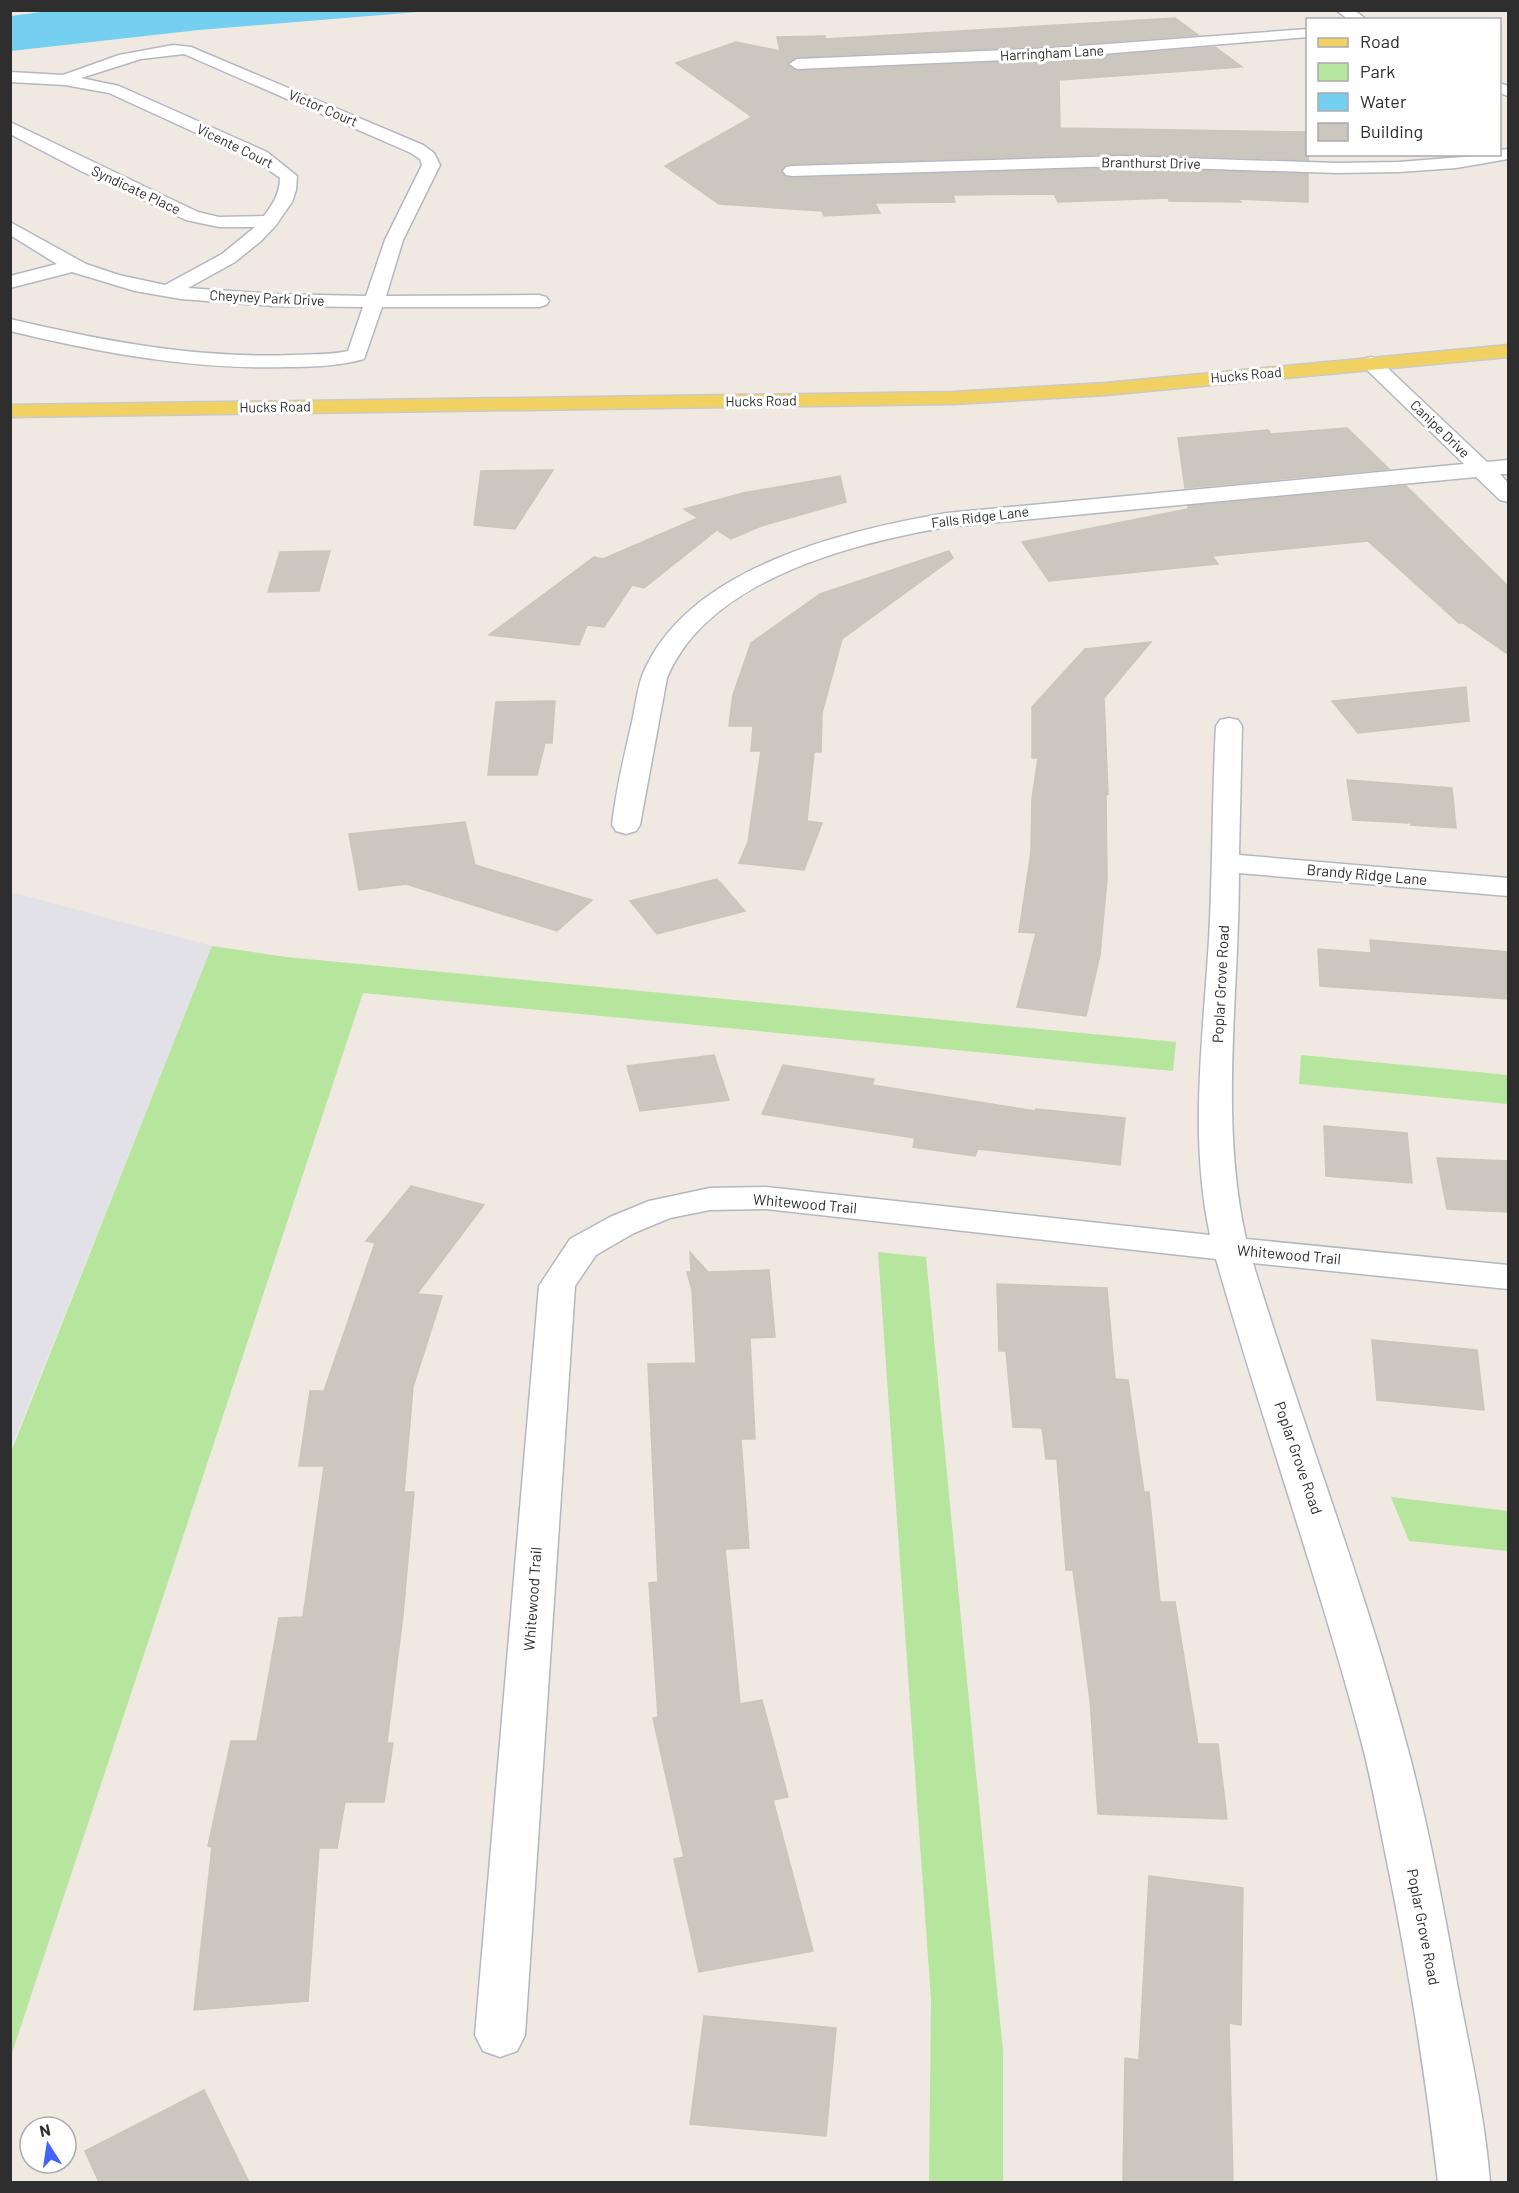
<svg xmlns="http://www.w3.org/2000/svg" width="1519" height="2193" font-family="Barlow,sans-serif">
  <rect width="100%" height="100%" fill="#efe9e1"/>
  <path fill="#e3e1e8" d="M11,892L212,946L11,1448L10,892Z"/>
  <path fill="#b6e59e" d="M212,946L286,957L1176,1042L1173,1071L363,993L11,2056V1452Z
    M1301,1055L1508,1075V1104L1299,1084Z
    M878,1252L926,1257L1003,2052V2182H929L931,1999Z
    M1391,1497L1508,1511V1551L1409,1541Z"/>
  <path fill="#75cff0" d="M56,10H430V11L199,30L11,51V16Z"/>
  <path fill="#cbc7bf" stroke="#cbc5ba" stroke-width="1.5" d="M1175,18L1198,35L1054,46L797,57L787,65L797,71L1054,60L1215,47L1242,67L1059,80L1060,128L1308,132V160L1121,154L792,164L784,166L781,172L786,177L792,178L1121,168L1308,174V202L1237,199L1241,202L1169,201V198L1058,202L1054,194L953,195L955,202L875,203L880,213L824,216L822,211L719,204L665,166L752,117L676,63L736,42L780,51L777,37L825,36V39Z
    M1347,428L1389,469L1185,488L1178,438L1268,430L1271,434Z
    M553,470L515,529L474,525L481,471Z
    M840,476L846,502L761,526L731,539L717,530L644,588L632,585L604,627L587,625L579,645L489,635L594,557L603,559L698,518L684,509L743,493Z
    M1406,486L1509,587V655L1463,623H1459L1368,541L1212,556L1218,564L1049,581L1022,542L1188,509V506Z
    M330,551L319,591L268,592L280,552Z
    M949,551L953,558L842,639L822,713L821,752H814L807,821L822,823L804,870L739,863L748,842L761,751H751L753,726H729L733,695L751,643L820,594Z
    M1151,642L1104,698L1108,794L1106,793L1107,879L1100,955L1086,1016L1017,1007L1036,933L1019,932L1031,852L1032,799L1038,758H1032V707L1085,649Z
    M1466,687L1469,721L1358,733L1332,701Z
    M555,701L552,743H545L537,775H488L496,702Z
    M1347,780L1452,788L1456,828L1411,825V823L1353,820Z
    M465,822L475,865L592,900L557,931L406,884L359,890L349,834Z
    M717,879L745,911L657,934L630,901Z
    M1370,940L1509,952V999L1320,986L1318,949L1371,953Z
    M714,1055L729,1100L640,1111L627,1066Z
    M783,1065L874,1079L872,1085L1035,1111L1036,1109L1125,1118L1120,1165L978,1149L975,1156L913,1147L915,1138L762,1114Z
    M1324,1126L1407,1133L1412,1183L1326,1176Z
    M1437,1158L1509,1161V1212L1447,1209Z
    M411,1186L484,1205L417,1294L442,1296L413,1387L404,1492H414L403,1615L387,1743H393L384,1802H345L337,1848H319L308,2001L194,2010L212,1847L208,1846L231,1741H257L279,1618L303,1617L324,1466H299L310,1391H324L375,1243L366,1241Z
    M690,1252L708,1272L769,1270L775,1337L750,1338L755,1439H741L749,1548L725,1549L740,1704L762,1700L788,1797L773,1800L813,1951L699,1972L674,1859L684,1857L653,1718L658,1717L649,1583L658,1582L648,1364L696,1363L692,1290L687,1272H691Z
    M997,1284L1107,1288L1115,1379L1128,1380L1144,1492H1149L1160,1602H1175L1198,1744H1218L1227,1819L1098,1814L1090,1700L1073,1570H1066L1057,1459H1046L1042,1428L1013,1427L1006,1351H999Z
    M1372,1340L1477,1350L1484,1410L1377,1400Z
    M1149,1876L1243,1888L1241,2025L1229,2023L1233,2182H1123L1125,2058L1139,2060Z
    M704,2016L836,2028L826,2136L690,2124Z
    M204,2090L249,2182H99L85,2151Z"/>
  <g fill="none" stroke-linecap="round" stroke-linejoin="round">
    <g stroke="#b4b7c1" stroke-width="3">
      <path id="minor" d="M1336,10H1354L1367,20H1349Z
        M1308,29V37L1054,58L797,69L789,64L797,59L1054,48Z
        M173,45L191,47L423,145L434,153L440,165L403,240L386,296L539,295L546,297L549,301L546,305L539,307H382L364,359C339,366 313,367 287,367C194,370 101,353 10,331V319C103,341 198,359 293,355C311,354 331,355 348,351L363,307L274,306L181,299L135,291L72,272L10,288V276L57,264L10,235V222L86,264L119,275L165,285L222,254L255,227H219L186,220L83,172L10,134V122L198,212L219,217L264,216C273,204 280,193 280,178L255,160L109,93L65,85L10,82V72L63,75L119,55ZM184,54L411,153L420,159L422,165L385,240L366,296L274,294L188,288L235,262L261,241L276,225L292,202L296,190L297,176L267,152L119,86L81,78L141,59Z
        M1500,83L1508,86V96L1500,93Z
        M1508,149V159L1456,168L1399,172L1337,173L1121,166L792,176L786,175L783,171L786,167L792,166L1121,156L1337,163L1399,162L1500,154V150Z
        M1371,357L1378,359L1487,462L1508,460V474H1500L1508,483V502L1500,500L1476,477L947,527C853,543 707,580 667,678L640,825L636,831L626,834L616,831L612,825C616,790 624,756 632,722C636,704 637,686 645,669C692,566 847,530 947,513L1464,464L1364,367L1361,363L1364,359Z
        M1229,718L1238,720L1242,726L1239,855L1508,878V896L1239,873C1239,995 1219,1118 1246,1239L1508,1265V1289L1253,1263C1302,1425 1364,1582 1407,1746C1429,1827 1444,1911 1459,1994C1471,2056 1485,2119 1490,2182H1438C1425,2070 1407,1958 1384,1847C1377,1813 1371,1778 1362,1744C1319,1581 1262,1421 1216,1259L766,1209L710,1210L670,1218L634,1233L596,1255L575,1286L525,2035L517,2051L500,2057L483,2051L475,2035L539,1286L570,1239L610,1217L649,1201L710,1188L766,1187L1210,1235C1189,1137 1203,1039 1209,940C1213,869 1212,797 1216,726L1220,720Z"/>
    </g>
    <g stroke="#c9c9c9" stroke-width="3">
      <path id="major" d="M1508,345V357L1106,395L953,404L10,417V405L953,392L1106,383Z"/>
    </g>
    <use href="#minor" fill="#fff" fill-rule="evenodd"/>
    <use href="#major" fill="#f2d163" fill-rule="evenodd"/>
  </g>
  <g text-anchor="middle" stroke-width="6" stroke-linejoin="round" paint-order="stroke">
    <g font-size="14" fill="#2e2e2e" stroke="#fff">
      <text transform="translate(1052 53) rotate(-3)" y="5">Harringham Lane</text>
      <text transform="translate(323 108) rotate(23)" y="5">Victor Court</text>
      <text transform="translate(235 146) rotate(26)" y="5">Vicente Court</text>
      <text transform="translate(1151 163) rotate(1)" y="5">Branthurst Drive</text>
      <text transform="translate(136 190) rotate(25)" y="5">Syndicate Place</text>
      <text transform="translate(267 298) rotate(3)" y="5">Cheyney Park Drive</text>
      <text transform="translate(1246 375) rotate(-5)" y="5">Hucks Road</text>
      <text transform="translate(761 401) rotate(-1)" y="5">Hucks Road</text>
      <text transform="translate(275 407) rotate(-1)" y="5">Hucks Road</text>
      <text transform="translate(1440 429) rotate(44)" y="5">Canipe Drive</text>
      <text transform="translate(980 517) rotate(-7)" y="5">Falls Ridge Lane</text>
    </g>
    <g font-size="15" fill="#2e2e2e" stroke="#fff">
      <text transform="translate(1367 875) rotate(5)" y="5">Brandy Ridge Lane</text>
      <text transform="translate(1221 984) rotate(-87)" y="5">Poplar Grove Road</text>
      <text transform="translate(805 1204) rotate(5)" y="5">Whitewood Trail</text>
      <text transform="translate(1289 1255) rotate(5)" y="5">Whitewood Trail</text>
      <text transform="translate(1298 1458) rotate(71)" y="5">Poplar Grove Road</text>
      <text transform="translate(533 1599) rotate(-86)" y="5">Whitewood Trail</text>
      <text transform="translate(1423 1927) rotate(79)" y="5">Poplar Grove Road</text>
    </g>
  </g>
  <rect width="1519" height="2193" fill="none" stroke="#2e2e2e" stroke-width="24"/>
  <rect x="1306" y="18" width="195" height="138" fill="#ffffff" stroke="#ababab" stroke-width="1.5"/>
  <rect x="1318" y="38" width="30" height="9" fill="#f2d163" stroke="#ababab" stroke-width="1.5"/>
  <text x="1360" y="48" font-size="18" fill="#2e2e2e">Road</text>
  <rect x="1318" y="63" width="30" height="18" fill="#b6e59e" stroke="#ababab" stroke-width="1.5"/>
  <text x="1360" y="78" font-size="18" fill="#2e2e2e">Park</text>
  <rect x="1318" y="93" width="30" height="18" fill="#75cff0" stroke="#ababab" stroke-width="1.5"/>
  <text x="1360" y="108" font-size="18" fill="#2e2e2e">Water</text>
  <rect x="1318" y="123" width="30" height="18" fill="#cbc7bf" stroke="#ababab" stroke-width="1.5"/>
  <text x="1360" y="138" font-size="18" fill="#2e2e2e">Building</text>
  <g transform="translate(48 2145) rotate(348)"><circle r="28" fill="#ffffff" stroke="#ababab" stroke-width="1.5"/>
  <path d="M0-4.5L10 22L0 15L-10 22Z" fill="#4264fb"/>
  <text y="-9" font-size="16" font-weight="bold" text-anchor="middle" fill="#2e2e2e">N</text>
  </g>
</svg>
